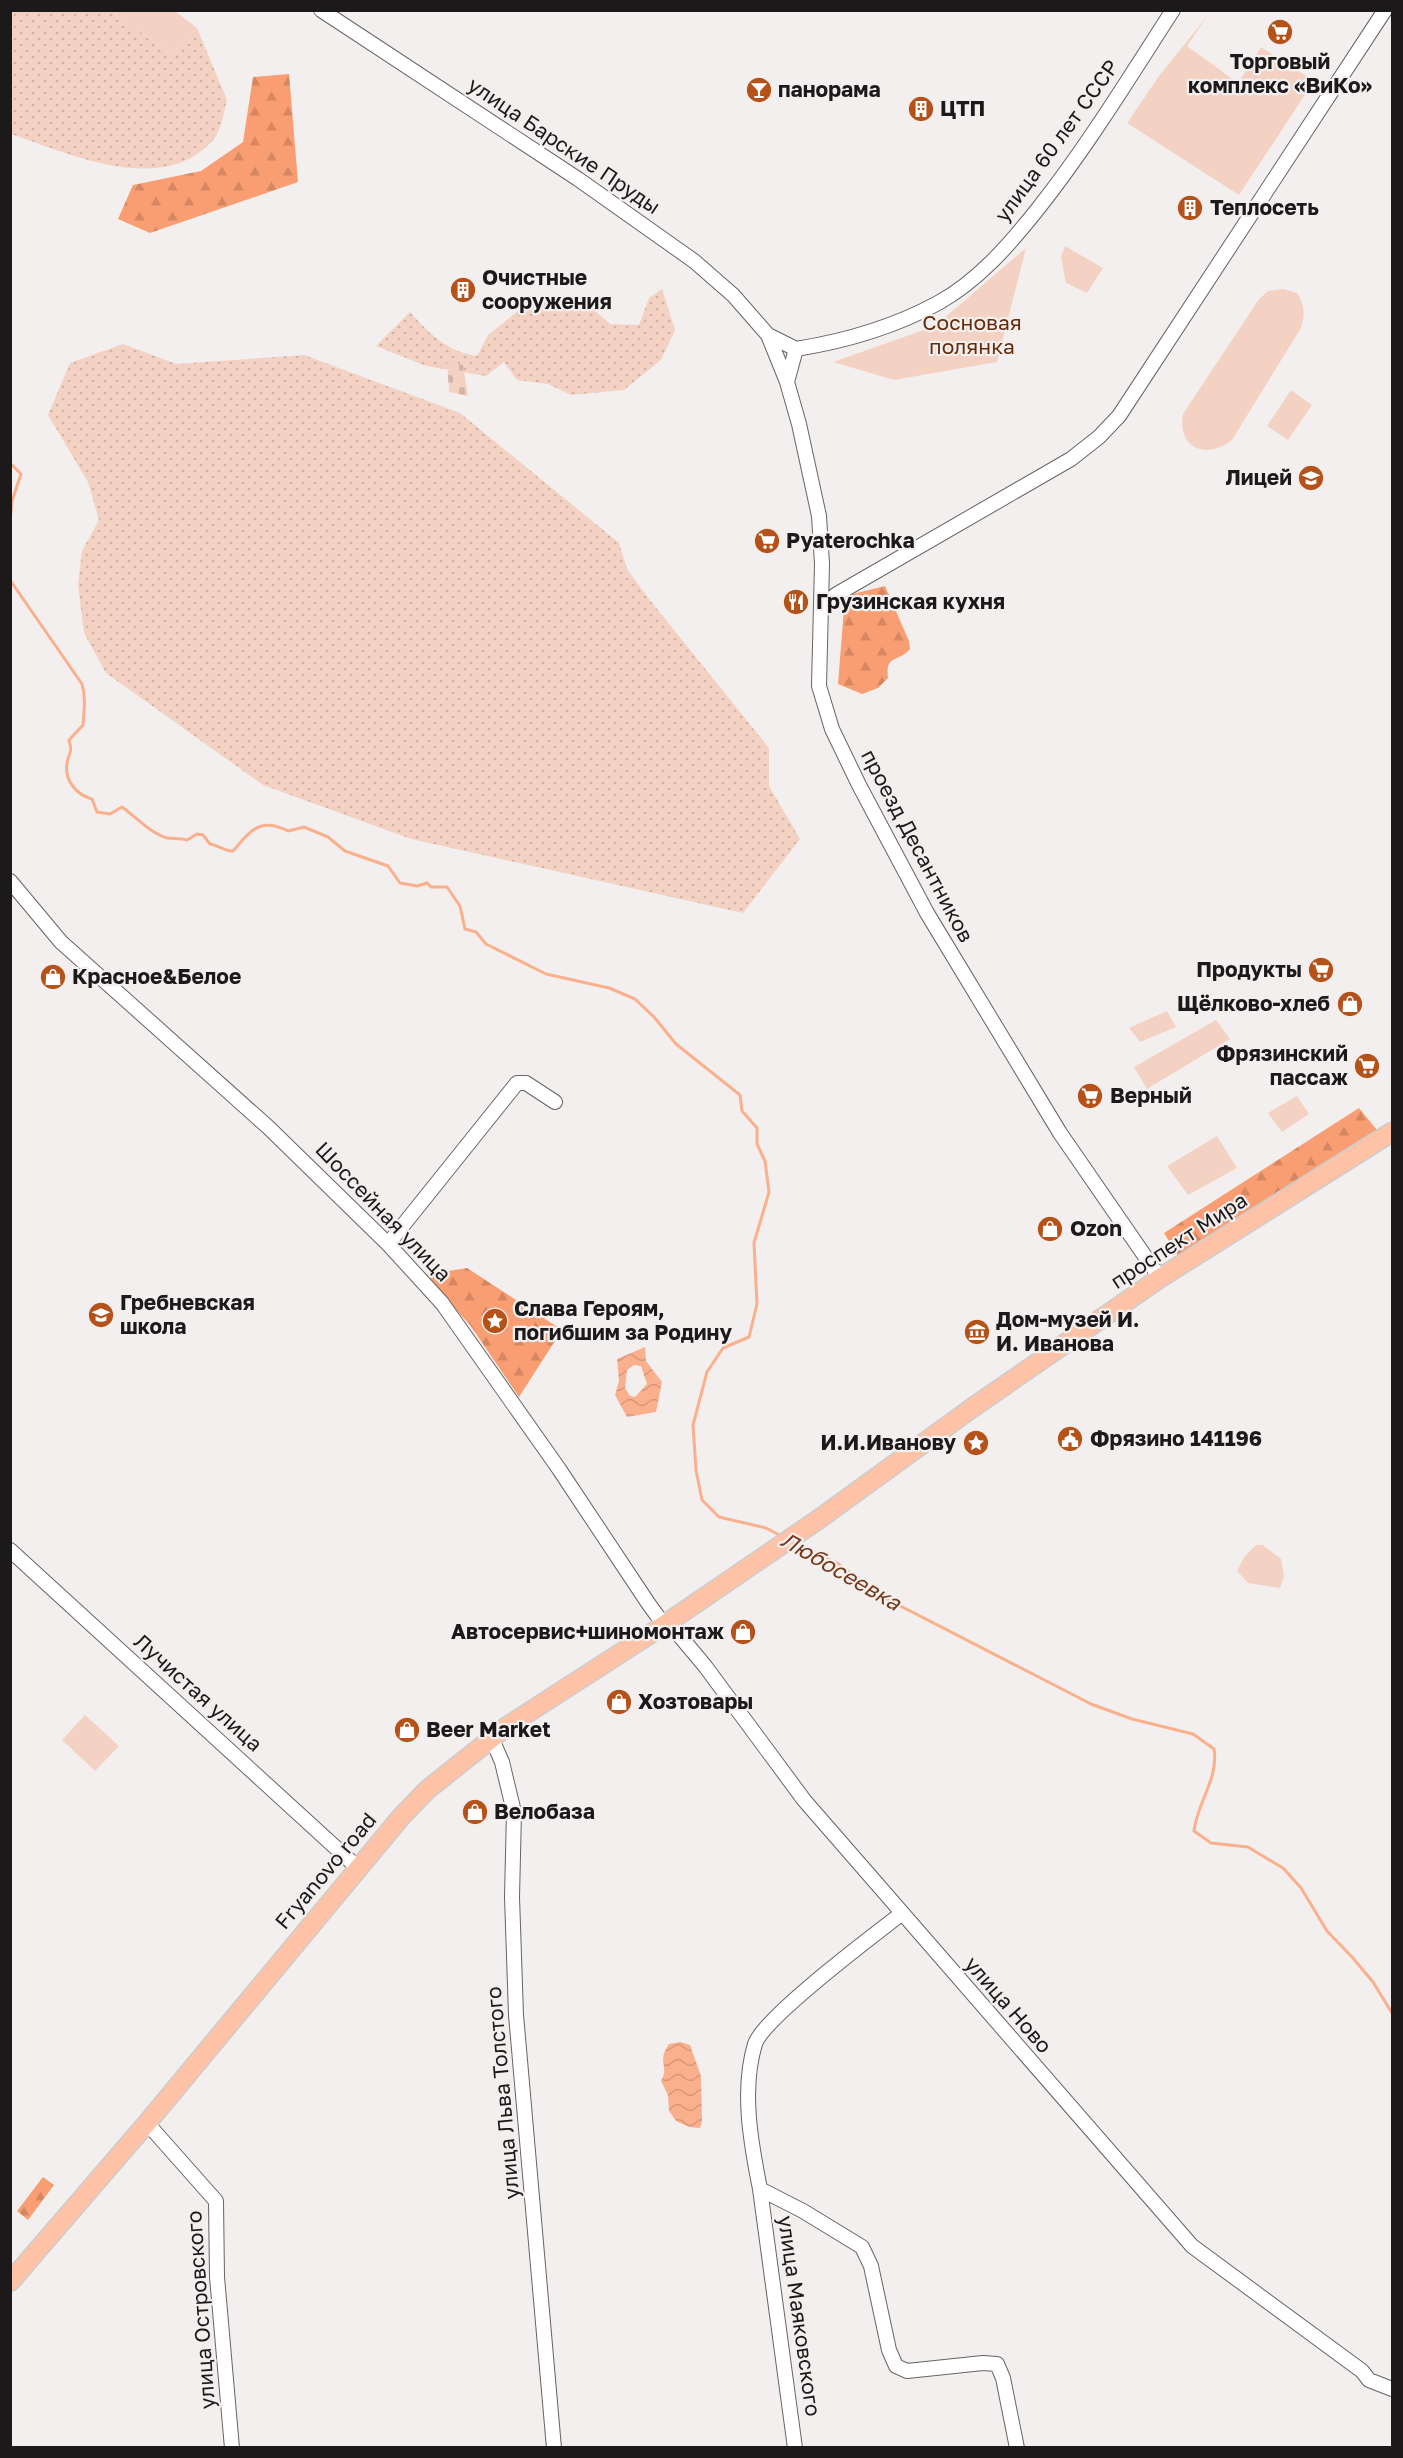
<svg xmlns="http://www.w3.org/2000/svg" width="1403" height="2458" font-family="'Golos Text',sans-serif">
  <defs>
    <pattern id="grass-dots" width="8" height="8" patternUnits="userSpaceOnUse" patternTransform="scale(1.5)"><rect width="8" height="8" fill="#f4d2c3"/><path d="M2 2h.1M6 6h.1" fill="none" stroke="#d1b4a7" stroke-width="1.8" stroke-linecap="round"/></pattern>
    <pattern id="forest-firs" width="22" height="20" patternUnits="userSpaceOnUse" patternTransform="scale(1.5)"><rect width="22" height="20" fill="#f99d72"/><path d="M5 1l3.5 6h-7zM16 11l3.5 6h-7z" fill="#d58762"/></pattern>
    <pattern id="cemetery-stones" width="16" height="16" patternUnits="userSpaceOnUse" patternTransform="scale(1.5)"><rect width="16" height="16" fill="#f4d2c3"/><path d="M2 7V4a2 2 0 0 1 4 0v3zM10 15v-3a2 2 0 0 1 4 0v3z" fill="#d1b4a7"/></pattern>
    <pattern id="water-waves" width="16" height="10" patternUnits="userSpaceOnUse" patternTransform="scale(1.5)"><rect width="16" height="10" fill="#fbb08d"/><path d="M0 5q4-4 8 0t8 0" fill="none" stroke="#d79779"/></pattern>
  </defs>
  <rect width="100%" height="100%" fill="#f3efee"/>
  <path fill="url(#grass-dots)" d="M101,10L114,13L171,54L197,28L227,100C224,111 221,130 214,139C163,198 70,154 11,134V11Z
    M662,289L675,330L661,360L624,390L571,395L548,384L517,380L504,362L486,376L426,366L376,346L410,312C430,334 447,352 477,356L488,335L518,311L546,298L594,310L610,324L639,325L649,298Z
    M123,344L176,364L304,355L460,413L619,543L627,569L645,594L769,748V786L800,839L743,913L411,839L263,785L106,673L84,633L78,585L82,551L99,520L88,482L48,415L70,363Z"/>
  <path fill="url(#forest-firs)" d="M289,74L298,182L150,233L118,219L133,185L201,171L243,142L253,77Z
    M885,586L909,641L910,649C898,663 885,654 888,678L878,688L862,694L838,684L845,596Z
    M1359,1108L1381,1135L1180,1259L1164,1233Z
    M467,1268L562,1330L519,1397L470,1325L424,1275Z
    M43,2177L54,2185L28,2220L17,2211Z"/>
  <path fill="url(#cemetery-stones)" d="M447,361L463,365L468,396L449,392Z"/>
  <path fill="#f4d2c3" d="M101,11H175L197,28L171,54L114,13Z
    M1208,15L1187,46L1238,83L1261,47L1314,81L1239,195L1127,123L1159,76Z
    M1065,246L1103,268L1087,293L1066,283L1061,257Z
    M1026,248L997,362L894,380L833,362L935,326Z
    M1283,289L1297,293C1305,306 1305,314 1301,328L1232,440C1206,460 1177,449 1183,414L1259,299L1268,291Z
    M1291,390L1312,405L1288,440L1267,426Z
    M1167,1011L1176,1027L1140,1042L1129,1028Z
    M1216,1020L1230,1039L1147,1089L1134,1067Z
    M1297,1096L1309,1114L1282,1132L1268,1113Z
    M1217,1136L1237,1168L1188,1195L1167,1166Z
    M1256,1545H1263L1281,1559L1284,1576L1280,1588L1248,1583L1237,1571L1244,1557Z
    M85,1715L119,1746L95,1771L62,1740Z"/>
  <path fill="url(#water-waves)" fill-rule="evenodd" d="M645,1347L646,1361L662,1382L656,1412L627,1417L615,1395L619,1381L617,1359ZM634,1365L641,1366L647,1384L635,1397L630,1396L625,1388L627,1370Z
    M680,2042L690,2045L701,2076L702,2122L700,2128L689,2127L676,2121L669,2111L668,2095L661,2081C670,2065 656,2063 669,2044Z"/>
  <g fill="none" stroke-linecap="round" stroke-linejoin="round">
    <path stroke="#fbb08d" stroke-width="3" d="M10,463L21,474L12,501L10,521
      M10,580L82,684C86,697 84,711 83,725L69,740C73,755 69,751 67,763C64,781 77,795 92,799L97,812L110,814L122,807C136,817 150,833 167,838C174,839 180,838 187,840L197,834L203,835L210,844C218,845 226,852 233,851C251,830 260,817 288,831L304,827L328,837L345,851L388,866L400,883L417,886L427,883L431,887H447L460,906L465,929L476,932L486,944L546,974L609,988L635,999L654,1017L676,1044L740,1095L742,1111L757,1128V1144L765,1161L769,1192L754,1243L757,1304L749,1337L723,1348L707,1372L693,1425L696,1470L702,1500L719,1517L766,1528L783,1537
      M794,1543L837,1563L883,1597L1091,1704L1132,1719L1193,1734L1214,1749C1219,1778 1197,1803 1194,1831L1211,1843L1248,1847L1283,1868L1301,1888L1327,1931L1352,1957L1373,1982L1392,2013"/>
    <g stroke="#676463" stroke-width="16">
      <path id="minor" d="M321,10L578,179L694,261L733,295L768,335L787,382L799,424L819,516L822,564L819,686L832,729L859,785L927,913L1060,1133L1160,1278
        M768,335L796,349
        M796,349C846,341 894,327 938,303C978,281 1009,245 1037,210C1087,147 1129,78 1173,10
        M787,382L796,349
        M821,606L837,594L1071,459L1099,437L1119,416L1385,10
        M10,881L61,942L268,1127L388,1244L442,1303L559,1469L648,1603L664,1625L679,1635L705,1666L804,1800L1192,2246L1362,2371L1369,2380L1392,2389
        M388,1244L517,1083H526L555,1102
        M10,1550L358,1868
        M491,1737L502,1762L514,1812L512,1897L516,2015L554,2448
        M147,2123L216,2201L217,2277L232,2448
        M760,2189L803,2211L862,2247L871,2266L889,2350L896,2366L907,2371L983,2363L997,2364L1003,2378L1017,2448
        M795,2448L760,2189C751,2144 741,2090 755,2044C764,2017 873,1936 901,1914"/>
    </g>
    <g stroke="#cdcccc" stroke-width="21">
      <path id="major" d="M10,2282L147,2123L401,1817L427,1790L506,1727L664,1625L819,1519L972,1408L1160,1278L1392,1132"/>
    </g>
    <use href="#minor" stroke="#fff" stroke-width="14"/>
    <use href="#major" stroke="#fec3a7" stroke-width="18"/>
  </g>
  <defs>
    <g id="supermarket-disc" transform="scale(1.35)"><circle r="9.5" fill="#b5521a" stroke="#f3efee"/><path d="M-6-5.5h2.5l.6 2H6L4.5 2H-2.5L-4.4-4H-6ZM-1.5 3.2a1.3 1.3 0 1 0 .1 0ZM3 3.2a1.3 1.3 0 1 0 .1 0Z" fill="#fff"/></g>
    <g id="bar-disc" transform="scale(1.35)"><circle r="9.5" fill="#b5521a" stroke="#f3efee"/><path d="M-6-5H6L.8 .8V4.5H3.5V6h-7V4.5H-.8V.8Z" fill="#fff"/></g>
    <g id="building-disc" transform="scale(1.35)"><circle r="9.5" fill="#b5521a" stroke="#f3efee"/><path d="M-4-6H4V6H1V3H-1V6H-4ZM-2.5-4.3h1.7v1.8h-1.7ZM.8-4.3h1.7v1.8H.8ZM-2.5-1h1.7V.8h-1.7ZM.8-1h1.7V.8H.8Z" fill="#fff"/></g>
    <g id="school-disc" transform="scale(1.35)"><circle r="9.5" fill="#b5521a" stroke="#f3efee"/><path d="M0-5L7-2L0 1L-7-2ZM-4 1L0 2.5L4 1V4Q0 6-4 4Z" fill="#fff"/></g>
    <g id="restaurant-disc" transform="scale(1.35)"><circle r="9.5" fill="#b5521a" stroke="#f3efee"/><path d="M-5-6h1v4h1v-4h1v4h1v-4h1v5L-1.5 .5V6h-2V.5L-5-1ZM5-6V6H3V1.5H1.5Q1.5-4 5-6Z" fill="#fff"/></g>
    <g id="shop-disc" transform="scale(1.35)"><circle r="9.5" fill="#b5521a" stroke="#f3efee"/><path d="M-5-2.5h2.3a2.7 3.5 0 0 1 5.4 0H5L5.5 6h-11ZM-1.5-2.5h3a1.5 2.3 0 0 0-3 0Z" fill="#fff"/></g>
    <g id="sight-disc" transform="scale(1.35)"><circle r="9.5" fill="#b5521a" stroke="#f3efee"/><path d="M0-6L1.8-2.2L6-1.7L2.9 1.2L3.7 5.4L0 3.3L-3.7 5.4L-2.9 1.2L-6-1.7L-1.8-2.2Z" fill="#fff"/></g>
    <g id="museum-disc" transform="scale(1.35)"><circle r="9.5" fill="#b5521a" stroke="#f3efee"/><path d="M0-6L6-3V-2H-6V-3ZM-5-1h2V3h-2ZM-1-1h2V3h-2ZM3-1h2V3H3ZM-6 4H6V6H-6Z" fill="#fff"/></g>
    <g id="civic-disc" transform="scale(1.35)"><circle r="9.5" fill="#b5521a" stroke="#f3efee"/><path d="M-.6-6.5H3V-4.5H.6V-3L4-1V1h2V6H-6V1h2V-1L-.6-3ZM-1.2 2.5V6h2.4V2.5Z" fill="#fff"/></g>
  </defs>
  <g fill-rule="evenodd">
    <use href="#supermarket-disc" x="1280" y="32"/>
    <use href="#bar-disc" x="759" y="90"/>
    <use href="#building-disc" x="921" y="109"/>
    <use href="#building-disc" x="1190" y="208"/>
    <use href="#building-disc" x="463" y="290"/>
    <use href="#school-disc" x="1311" y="478"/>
    <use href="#supermarket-disc" x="767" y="541"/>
    <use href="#restaurant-disc" x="796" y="602"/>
    <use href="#supermarket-disc" x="1321" y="970"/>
    <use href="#shop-disc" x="53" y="977"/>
    <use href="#shop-disc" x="1350" y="1004"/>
    <use href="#supermarket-disc" x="1367" y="1066"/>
    <use href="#supermarket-disc" x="1090" y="1096"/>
    <use href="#shop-disc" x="1050" y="1229"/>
    <use href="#school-disc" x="101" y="1315"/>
    <use href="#sight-disc" x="495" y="1321"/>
    <use href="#museum-disc" x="977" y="1332"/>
    <use href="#civic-disc" x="1070" y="1439"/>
    <use href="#sight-disc" x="976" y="1443"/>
    <use href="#shop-disc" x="743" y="1632"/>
    <use href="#shop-disc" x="619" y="1702"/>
    <use href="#shop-disc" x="407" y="1730"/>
    <use href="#shop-disc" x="475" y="1812"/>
  </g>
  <g text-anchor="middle" stroke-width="4.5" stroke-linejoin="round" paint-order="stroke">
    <g font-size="21" font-weight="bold" fill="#1b1919" stroke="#f3efee" text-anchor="start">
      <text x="1280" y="69" text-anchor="middle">Торговый<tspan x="1280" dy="24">комплекс «ВиКо»</tspan></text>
      <text x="778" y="97">панорама</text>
      <text x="940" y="116">ЦТП</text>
      <text x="1210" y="215">Теплосеть</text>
      <text x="482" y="285">Очистные<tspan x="482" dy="24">сооружения</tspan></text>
      <text x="1292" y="485" text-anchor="end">Лицей</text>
      <text x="786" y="548">Pyaterochka</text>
      <text x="816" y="609">Грузинская кухня</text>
      <text x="1302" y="977" text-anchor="end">Продукты</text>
      <text x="72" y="984">Красное&amp;Белое</text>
      <text x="1330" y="1011" text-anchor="end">Щёлково-хлеб</text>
      <text x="1348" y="1061" text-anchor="end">Фрязинский<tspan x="1348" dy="24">пассаж</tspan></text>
      <text x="1110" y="1103">Верный</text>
      <text x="1070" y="1236">Ozon</text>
      <text x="120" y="1310">Гребневская<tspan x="120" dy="24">школа</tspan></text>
      <text x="514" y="1316">Слава Героям,<tspan x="514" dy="24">погибшим за Родину</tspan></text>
      <text x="996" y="1327">Дом-музей И.<tspan x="996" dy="24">И. Иванова</tspan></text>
      <text x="1090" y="1446">Фрязино 141196</text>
      <text x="956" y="1450" text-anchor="end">И.И.Иванову</text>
      <text x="724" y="1639" text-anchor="end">Автосервис+шиномонтаж</text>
      <text x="638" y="1709">Хозтовары</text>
      <text x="426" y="1737">Beer Market</text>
      <text x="494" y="1819">Велобаза</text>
    </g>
    <g font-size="21" fill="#1b1919" stroke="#f3efee">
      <text transform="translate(1057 141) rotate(-54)" y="7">улица 60 лет СССР</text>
      <text transform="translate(564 146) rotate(34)" y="7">улица Барские Пруды</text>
      <text transform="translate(917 846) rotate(62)" y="7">проезд Десантников</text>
      <text transform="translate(383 1212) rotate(46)" y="7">Шоссейная улица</text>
      <text transform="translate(1179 1241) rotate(-33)" y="7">проспект Мира</text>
      <text transform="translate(198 1693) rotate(42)" y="7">Лучистая улица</text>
      <text transform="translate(326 1871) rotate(-50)" y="7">Fryanovo road</text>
      <text transform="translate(1008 2005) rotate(49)" y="7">улица Ново</text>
      <text transform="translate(503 2093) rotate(-95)" y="7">улица Льва Толстого</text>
      <text transform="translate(201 2310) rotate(-94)" y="7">улица Островского</text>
      <text transform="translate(799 2316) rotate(82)" y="7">улица Маяковского</text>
    </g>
    <g font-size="21" fill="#652b0b" stroke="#f3efee">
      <text x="972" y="330">Сосновая<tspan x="972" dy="24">полянка</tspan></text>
    </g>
    <g font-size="22" font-style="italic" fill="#74391b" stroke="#f3efee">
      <text transform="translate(841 1571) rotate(30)" y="8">Любосеевка</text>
    </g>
  </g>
  <rect width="1403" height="2458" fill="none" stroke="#1b1919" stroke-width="24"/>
</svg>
